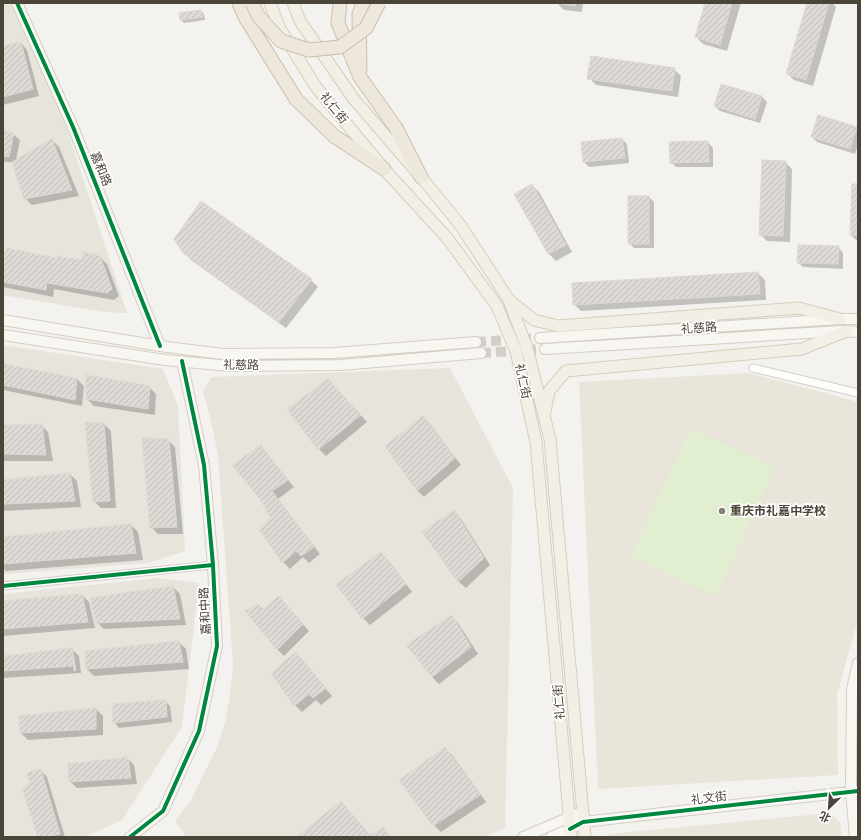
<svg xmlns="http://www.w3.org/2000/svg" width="861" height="840" font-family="'Alegreya Sans','Noto Sans SC',sans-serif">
  <defs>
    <pattern id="building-hatch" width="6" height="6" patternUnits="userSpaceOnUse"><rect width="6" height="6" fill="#dedbd6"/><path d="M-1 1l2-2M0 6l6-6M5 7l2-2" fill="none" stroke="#c0bdb8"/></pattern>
  </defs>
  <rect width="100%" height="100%" fill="#f4f2ee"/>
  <path fill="#e7e4dc" d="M3,3H20L64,120L127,313L105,312L3,295Z
    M3,345L163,369L178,406L185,551L148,563L3,574Z
    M450,368L513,488L505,828L484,837H186L175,821L191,800L216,749L225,723L230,695L233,664L218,457L213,429L203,391L212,377Z
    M157,578L199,583L182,727L122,820L85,837H3V594Z"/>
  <path fill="#eae5da" d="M749,373L858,402V619L837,695L838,775L598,789L579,382Z
    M830,813L840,822L842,837H606L608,834Z"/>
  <path fill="#e1eecf" d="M690,429L775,467L716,596L631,557Z"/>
  <path fill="#0003" fill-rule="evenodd" d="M557,3H583L582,12L564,10Z
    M706,3H741L727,51L703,44L696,37Z
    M808,3H832L836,7L813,86L794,80L787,73Z
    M201,11L204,14L205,20L184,23L181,20Z
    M21,43L27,50L39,96L3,105V47Z
    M674,69L681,76L678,97L596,85L589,78Z
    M721,85L762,97L767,102L760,123L720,111L715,106Z
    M857,128L858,129V145L855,154L817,142L812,137Z
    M3,132L13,134L20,140L16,160L52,140L59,147L79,196L32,205L25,198L13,163L3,161Z
    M622,139L627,144L629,163L589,167L584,162Z
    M708,142L713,148V167H676L671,162Z
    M785,162L792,169L790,242L767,241L760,234Z
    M532,185L539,192L572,252L556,261L549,254L516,194Z
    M858,185V240H856L851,235Z
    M649,197L654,202V248H634L629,243Z
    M838,247L843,253V269L803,267L798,262Z
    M3,252L7,254L82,262L100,257L107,264L119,296L114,300L54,289L53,297L3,287Z
    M184,252L311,280L318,287L286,328L191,260Z
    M758,273L765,280L766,300L581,311L574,304Z
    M3,365L77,379L84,386L82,406L3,390Z
    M149,387L156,394L155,415L94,406L87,399Z
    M335,387L367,422L326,456L319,449L289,410Z
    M423,417L430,424L461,465L424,497L417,490Z
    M104,424L111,431L116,508H101L94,501Z
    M41,425L48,432L53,461H3V426Z
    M168,440L175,447L183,534H158L151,527Z
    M261,447L294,487L278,499L320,554L309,563L303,557L290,569L283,562L271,518Z
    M70,474L77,481L81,507L5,511L3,508V481Z
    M454,512L461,519L490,565L466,588L459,582L423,533Z
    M131,525L138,532L143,560L6,571L3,568V538Z
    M381,553L388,560L412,592L370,625L363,618Z
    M173,587L180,594L186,625L104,629L97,622Z
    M82,595L89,602L95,628L3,636V602Z
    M279,597L309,631L284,656L277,649L263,610Z
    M451,616L458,623L478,654L439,684L432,677Z
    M179,642L186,649L189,669L94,676L87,669Z
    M72,649L79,656L81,673L3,678V657ZM72,655H74L76,671H74Z
    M302,660L332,696L321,705L316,700L302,712L295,705Z
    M165,701L170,706L172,722L119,728L114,722Z
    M96,709L103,716V735L28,740L21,733Z
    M445,748L452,755L486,802L441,832L434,825Z
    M127,758L134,765L137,784L77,788L70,781Z
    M40,770L47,777L65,837H39L31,784Z"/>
  <path fill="url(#building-hatch)" stroke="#dcd9d4" d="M556,3H576L575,6Z
    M705,3H732L720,45L695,37Z
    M807,3H829L806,80L786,74Z
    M201,10L203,17L180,20L179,13Z
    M21,42L33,89L3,97V46Z
    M591,56L675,68L672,91L587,79Z
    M721,84L762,96L755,119L714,106Z
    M818,115L857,127L850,149L811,137Z
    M3,131L14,133L9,157L3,156Z
    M622,138L625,158L583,162L581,142Z
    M52,139L72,190L24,199L12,162Z
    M708,141L709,162L670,163L669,142Z
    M762,160L786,161L783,236L759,235Z
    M532,184L566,245L548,254L514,194Z
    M852,184H858V235H850Z
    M628,196H649V244H628Z
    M201,201L312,279L279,322L183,253L174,239Z
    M798,245L839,246L838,264L797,263Z
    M6,248L56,258L57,256L81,260L83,252L100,256L112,289L107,293L47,283L46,290L3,282V251L6,253Z
    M758,272L760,294L573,305L572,283Z
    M3,364L77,378L75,400L3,385Z
    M86,375L150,386L148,409L86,399Z
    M328,379L361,415L318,450L287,409Z
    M423,416L455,458L417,491L385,446Z
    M85,422L104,423L110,501L93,502Z
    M42,424L46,455L3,454V425Z
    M142,438L169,439L177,527L150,528Z
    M261,445L288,480L272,491L314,547L301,556L296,551L282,563L260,530L270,518L262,502L232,465Z
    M70,473L75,501L3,504V480Z
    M454,510L484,558L458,582L422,532Z
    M131,524L136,553L3,564V537Z
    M381,552L406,584L362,619L336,584Z
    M173,586L180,619L96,623L90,598Z
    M82,594L88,622L3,629V601Z
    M279,596L303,624L277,650L245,611L258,604L263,609Z
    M452,615L471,647L432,677L406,645Z
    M179,641L183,662L86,669L85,651Z
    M73,648L74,666L3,671V656Z
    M296,652L326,688L313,698L309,694L294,706L271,673Z
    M166,700L167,717L113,723L112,704Z
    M96,708V729L20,733L19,716Z
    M445,747L480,795L433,826L399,780Z
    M128,757L131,778L69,782L68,764Z
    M41,769L60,834L46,837H38L22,788L30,783L27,773Z
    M341,801L370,835L383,827L390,837H296Z"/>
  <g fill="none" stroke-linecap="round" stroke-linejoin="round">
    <path stroke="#d2cfca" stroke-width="10" stroke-dasharray="10 5" stroke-linecap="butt" d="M476,342L540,338
      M481,353L545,349"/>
    <g stroke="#d2d0cb" stroke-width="9">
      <path id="street" d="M753,368L858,393
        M3,586L213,565"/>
    </g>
    <g stroke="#d3cfc5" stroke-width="12">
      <path id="secondary" d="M17,3L73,127L160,346
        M3,320L160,346L222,354L334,353L476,342
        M3,335L165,360L230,366L341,365L481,353
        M540,338L840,319H858
        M545,349L841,331L858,332
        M570,829L583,822L858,791
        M130,837L163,811L199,731L217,646L213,565L204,465L182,361
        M523,837L582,812
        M551,837L570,829L575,824
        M855,837L851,791L852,689L858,663"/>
    </g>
    <g stroke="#d6cebb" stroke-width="13">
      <path id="primary" d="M270,3L280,29L316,87L384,169L448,239L497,306L516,351L536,442L571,837
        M293,3L300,21L353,98L421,177L461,226L509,300L527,348L550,439L585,837
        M509,300L534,320L558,326L799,308L840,319
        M545,412L549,391L566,371L802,349L847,331"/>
    </g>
    <g stroke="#ccbfa9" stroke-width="15">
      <path id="highway" d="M239,3L245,17L296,99L334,136L384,169
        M340,3L338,23L360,77L396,128L421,177
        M360,69L359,14L363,3"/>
    </g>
    <use href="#street" stroke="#fdfdfc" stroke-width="7"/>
    <use href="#secondary" stroke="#f7f6f1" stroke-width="10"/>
    <use href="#primary" stroke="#f2efe6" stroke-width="11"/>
    <use href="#highway" stroke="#ede8db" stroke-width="13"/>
    <g stroke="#ccbfa9" stroke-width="15" stroke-linecap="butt">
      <path id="highway-bridge" d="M252,3L259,17L281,41L309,50L340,47L366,28L379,3"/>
    </g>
    <use href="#highway-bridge" stroke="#ede8db" stroke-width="13"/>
    <g stroke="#fff" stroke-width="6">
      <path id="cycleway" d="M17,3L73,127L160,346
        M3,586L213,565
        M570,829L583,822L858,791
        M130,837L163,811L199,731L217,646L213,565L204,465L182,361"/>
    </g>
    <use href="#cycleway" stroke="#00873e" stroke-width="4"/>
  </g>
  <circle fill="#868178" stroke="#fff" stroke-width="1.5" cx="722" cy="511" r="4"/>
  <g text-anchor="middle" stroke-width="3.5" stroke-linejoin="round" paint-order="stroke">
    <g font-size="12" fill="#4b4439" stroke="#fff">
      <text transform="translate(334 108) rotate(51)" y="4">礼仁街</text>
      <text transform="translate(101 169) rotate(68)" y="4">嘉和路</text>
      <text transform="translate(699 328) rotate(-4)" y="4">礼慈路</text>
      <text transform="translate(241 365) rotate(1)" y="4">礼慈路</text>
      <text transform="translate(523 381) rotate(78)" y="4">礼仁街</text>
      <text transform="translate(205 611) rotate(-93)" y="4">嘉和中路</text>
      <text transform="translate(559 702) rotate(-95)" y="4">礼仁街</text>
      <text transform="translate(709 798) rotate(-7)" y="4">礼文街</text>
    </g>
    <g font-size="12" font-weight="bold" fill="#4b4439" stroke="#fff" text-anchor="start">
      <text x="730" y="515">重庆市礼嘉中学校</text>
    </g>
  </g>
  <rect width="861" height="840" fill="none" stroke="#4b4439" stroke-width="8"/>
  <g transform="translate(829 808) rotate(205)" stroke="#ffffff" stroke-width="3" paint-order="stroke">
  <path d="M0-3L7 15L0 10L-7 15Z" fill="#4b4439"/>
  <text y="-6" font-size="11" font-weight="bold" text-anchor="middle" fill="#4b4439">北</text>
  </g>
</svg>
